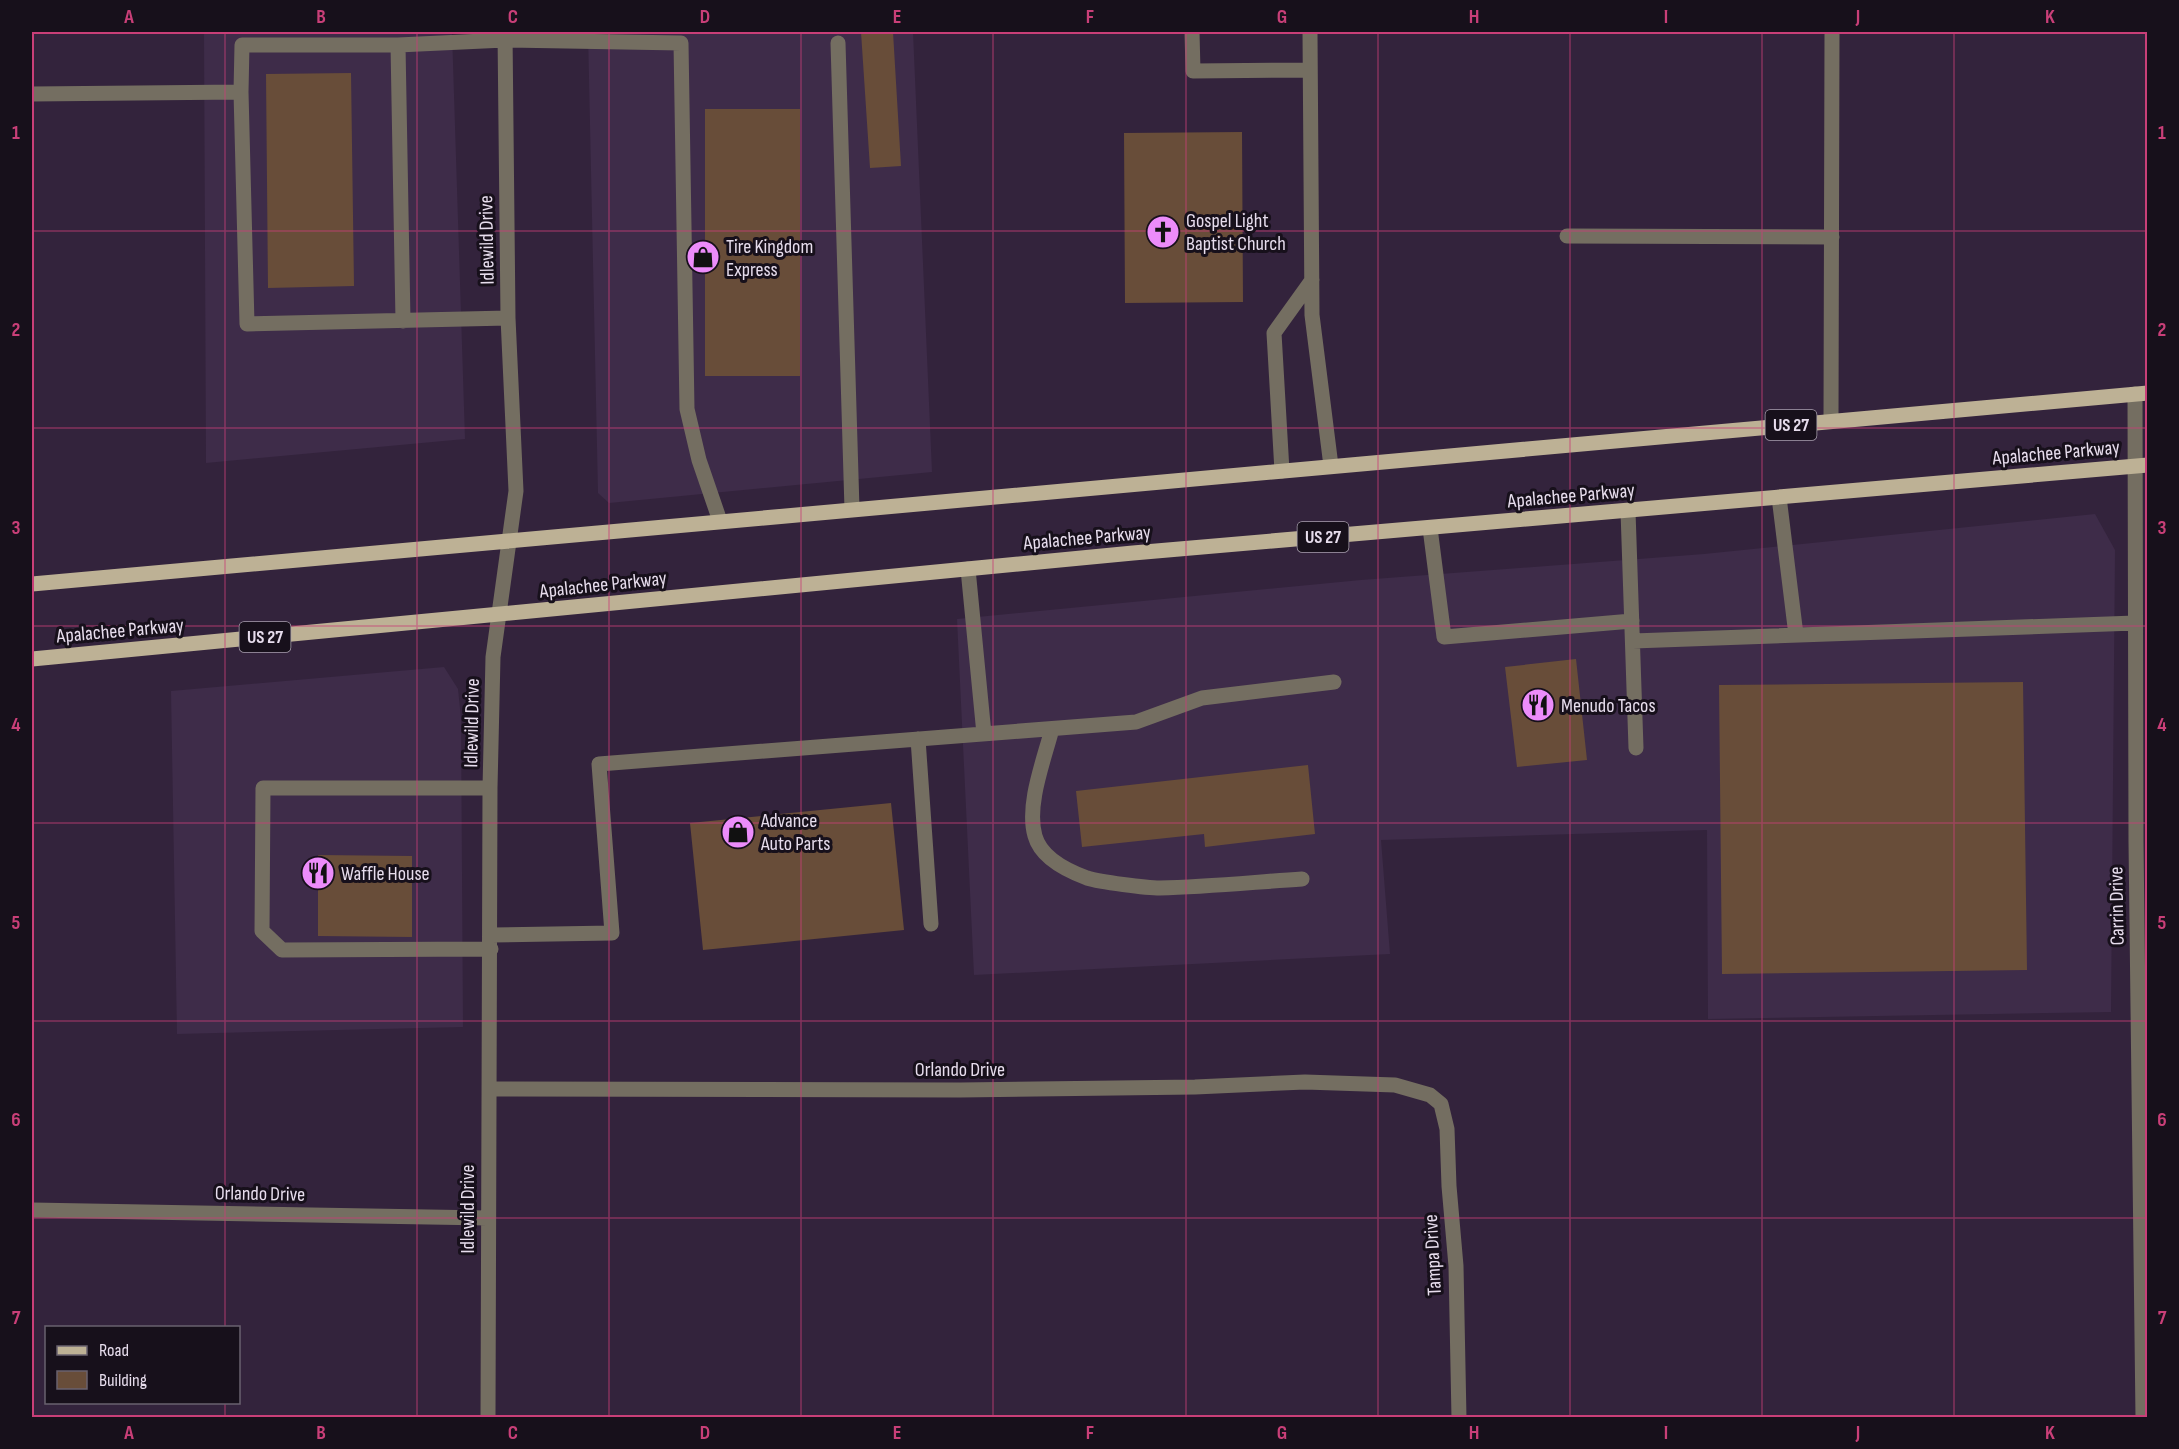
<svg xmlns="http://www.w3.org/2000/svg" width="2179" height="1449" font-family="'Sofia Sans Condensed',sans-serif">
  <rect width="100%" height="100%" fill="#33233c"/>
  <path fill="#3e2c49" d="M204,32H452L465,439L206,463Z
    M588,32H913L932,472L609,503L598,493Z
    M2095,514L2115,550L2111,1012L1708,1019L1707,830L1381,840L1390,954L974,975L957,619L1361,580L1704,554Z
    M444,667L458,689L461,718L463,1027L177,1034L171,691Z"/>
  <path fill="#684d39" d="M861,32H893L901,166L870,168Z
    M351,73L354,286L268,288L266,74Z
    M705,109H800V376H705Z
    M1242,132L1243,302L1125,303L1124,133Z
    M1576,659L1587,760L1517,767L1505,667Z
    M2023,682L2027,970L1722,974L1719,685Z
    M1308,765L1315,834L1205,847L1204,834L1082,847L1076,791Z
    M891,803L904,930L703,950L690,823Z
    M318,855L412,856V937L318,936Z"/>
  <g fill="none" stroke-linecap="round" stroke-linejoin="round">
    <path stroke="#746e61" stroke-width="15" d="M1192,32L1193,71L1310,70
      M1310,32L1312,315L1331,466
      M838,43L852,509
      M398,45L403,321
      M32,94L241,92
      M1567,236L1832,237
      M508,318L247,324L241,92L242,45H398L505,40L681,43L687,409L699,460L720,521
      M2135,394L2136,842L2143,1418
      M1831,421L1832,32
      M1282,471L1274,333L1312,280
      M1779,497L1796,635
      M1628,511L1636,748
      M1430,528L1444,637L1632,621
      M968,569L984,734
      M1633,641L2135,623
      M1052,729C1044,760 1026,805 1035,836C1041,858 1068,871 1087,878C1100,882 1146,888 1160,888C1207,887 1255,882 1302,879
      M918,739L931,924
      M490,788H263L262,931L282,950L491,949
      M491,935L612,933L599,764L1136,722L1202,698L1334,682
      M489,1089L960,1090L1195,1087L1305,1082L1395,1085L1430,1095L1441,1104L1447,1129L1449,1186L1456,1266L1459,1418
      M32,1210L487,1218
      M488,1418L490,788L493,657L516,491L508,318L505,32"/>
    <path stroke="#bdb195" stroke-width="15" d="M32,584L2148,393
      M32,659L1133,553L2148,465"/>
  </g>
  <path fill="none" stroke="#c93f78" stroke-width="1.5" stroke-opacity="0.55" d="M225,32V1328M417,32V1418M609,32V1418M801,32V1418M993,32V1418M1186,32V1418M1378,32V1418M1570,32V1418M1762,32V1418M1954,32V1418M32,231H2148M32,428H2148M32,626H2148M32,823H2148M32,1021H2148M32,1218H2148M225,1402V1418"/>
  <defs>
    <g id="church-disc" transform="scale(1.725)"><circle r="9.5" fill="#ec8cfa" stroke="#17101b"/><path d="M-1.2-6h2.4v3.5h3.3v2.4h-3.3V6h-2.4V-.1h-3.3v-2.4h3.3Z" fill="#111"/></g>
    <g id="shop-disc" transform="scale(1.725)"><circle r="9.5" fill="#ec8cfa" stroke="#17101b"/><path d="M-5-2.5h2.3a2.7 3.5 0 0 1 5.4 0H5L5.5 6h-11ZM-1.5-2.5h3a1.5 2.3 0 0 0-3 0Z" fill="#111"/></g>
    <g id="restaurant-disc" transform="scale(1.725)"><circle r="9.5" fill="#ec8cfa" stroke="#17101b"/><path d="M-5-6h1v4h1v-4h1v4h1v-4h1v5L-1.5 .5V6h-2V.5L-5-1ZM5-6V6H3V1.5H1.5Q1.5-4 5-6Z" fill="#111"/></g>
  </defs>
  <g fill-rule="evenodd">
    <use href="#church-disc" x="1163" y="232"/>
    <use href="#shop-disc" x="703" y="257"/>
    <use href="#restaurant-disc" x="1538" y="705"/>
    <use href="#shop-disc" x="738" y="832"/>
    <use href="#restaurant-disc" x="318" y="873"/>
  </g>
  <g text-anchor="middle" stroke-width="6" stroke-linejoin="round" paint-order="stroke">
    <g fill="#17101b" stroke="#a9a0ae" stroke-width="1.5">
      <rect x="1765.5" y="410" width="51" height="30" rx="4.5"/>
      <rect x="1297.5" y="522" width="51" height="30" rx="4.5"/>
      <rect x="239.5" y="622" width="51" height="30" rx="4.5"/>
    </g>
    <g font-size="18" font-weight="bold" fill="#e7dded">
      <text x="1791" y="431">US 27</text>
      <text x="1323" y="543">US 27</text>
      <text x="265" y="643">US 27</text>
    </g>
    <g font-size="20" fill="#e7dded" stroke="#17101b" text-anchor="start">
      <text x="1186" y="227">Gospel Light<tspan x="1186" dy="23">Baptist Church</tspan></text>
      <text x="726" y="253">Tire Kingdom<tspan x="726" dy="23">Express</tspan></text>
      <text x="1561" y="712">Menudo Tacos</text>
      <text x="761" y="827">Advance<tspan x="761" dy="23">Auto Parts</tspan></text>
      <text x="341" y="880">Waffle House</text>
    </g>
    <g font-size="20" fill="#e7dded" stroke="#17101b">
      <text transform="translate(486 240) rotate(-91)" y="7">Idlewild Drive</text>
      <text transform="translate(2056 452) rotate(-5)" y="7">Apalachee Parkway</text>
      <text transform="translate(1571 495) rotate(-5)" y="7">Apalachee Parkway</text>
      <text transform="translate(1087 537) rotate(-5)" y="7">Apalachee Parkway</text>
      <text transform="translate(603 584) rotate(-6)" y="7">Apalachee Parkway</text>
      <text transform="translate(120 630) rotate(-5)" y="7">Apalachee Parkway</text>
      <text transform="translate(471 723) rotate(-89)" y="7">Idlewild Drive</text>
      <text transform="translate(2116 906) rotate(-91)" y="7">Carrin Drive</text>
      <text x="960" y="1076">Orlando Drive</text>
      <text transform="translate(260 1193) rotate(1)" y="7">Orlando Drive</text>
      <text transform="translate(467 1209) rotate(-90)" y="7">Idlewild Drive</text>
      <text transform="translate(1432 1255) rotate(-93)" y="7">Tampa Drive</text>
    </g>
  </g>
  <rect width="2179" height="1449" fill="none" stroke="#17101b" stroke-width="66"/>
  <rect x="45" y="1326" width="195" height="78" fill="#17101b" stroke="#6a626f" stroke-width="1.5"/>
  <rect x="57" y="1346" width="30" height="9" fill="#bdb195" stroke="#6a626f" stroke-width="1.5"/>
  <text x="99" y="1356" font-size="18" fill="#e7dded">Road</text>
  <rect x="57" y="1371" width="30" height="18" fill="#684d39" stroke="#6a626f" stroke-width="1.5"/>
  <text x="99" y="1386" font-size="18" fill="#e7dded">Building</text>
  <rect x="33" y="33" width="2113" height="1383" fill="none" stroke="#c93f78" stroke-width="2"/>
  <g font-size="20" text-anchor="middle" font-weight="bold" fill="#c93f78">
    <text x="129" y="23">A</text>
    <text x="321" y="23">B</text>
    <text x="513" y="23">C</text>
    <text x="705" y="23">D</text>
    <text x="897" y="23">E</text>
    <text x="1090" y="23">F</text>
    <text x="1282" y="23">G</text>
    <text x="1474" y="23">H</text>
    <text x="1666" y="23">I</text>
    <text x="1858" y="23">J</text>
    <text x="2050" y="23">K</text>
    <text x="16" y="139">1</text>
    <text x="2162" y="139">1</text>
    <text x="16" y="336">2</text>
    <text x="2162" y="336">2</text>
    <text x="16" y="534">3</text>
    <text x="2162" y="534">3</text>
    <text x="16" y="731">4</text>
    <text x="2162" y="731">4</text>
    <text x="16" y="929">5</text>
    <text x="2162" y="929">5</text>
    <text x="16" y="1126">6</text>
    <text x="2162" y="1126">6</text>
    <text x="16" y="1324">7</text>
    <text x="2162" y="1324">7</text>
    <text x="129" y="1439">A</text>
    <text x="321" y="1439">B</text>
    <text x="513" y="1439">C</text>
    <text x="705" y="1439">D</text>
    <text x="897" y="1439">E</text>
    <text x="1090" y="1439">F</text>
    <text x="1282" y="1439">G</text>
    <text x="1474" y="1439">H</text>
    <text x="1666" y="1439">I</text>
    <text x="1858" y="1439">J</text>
    <text x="2050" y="1439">K</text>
  </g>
</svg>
